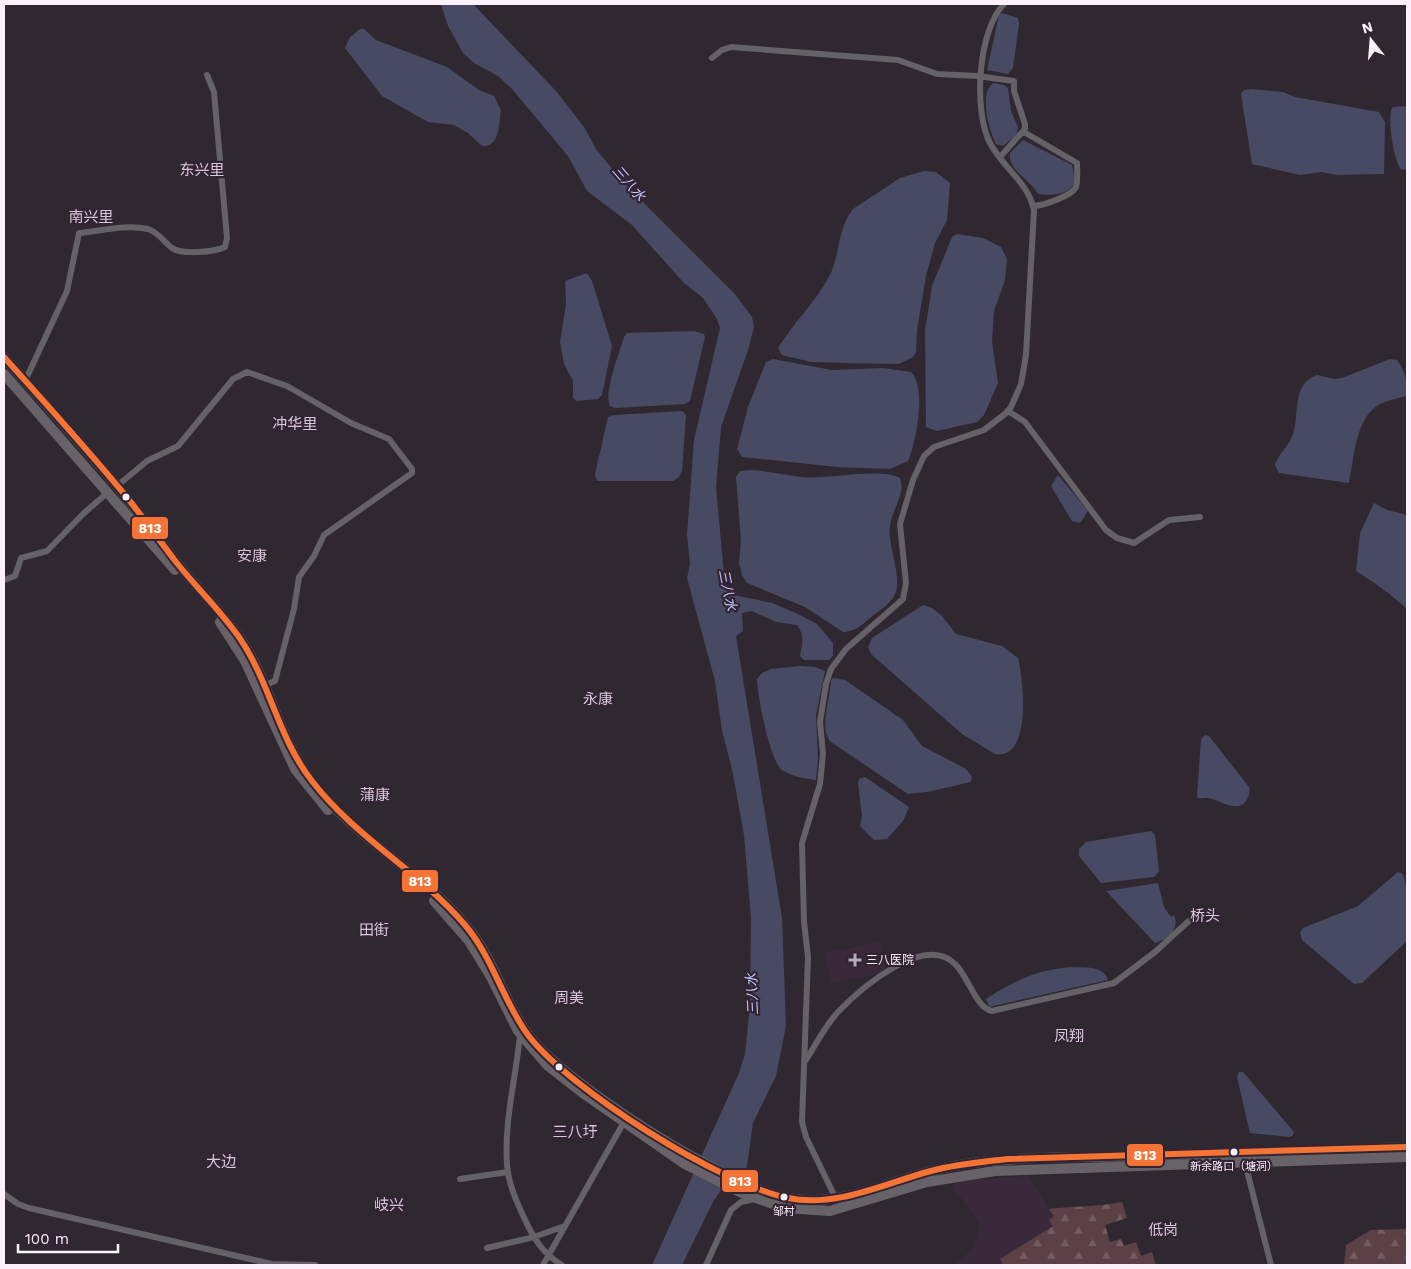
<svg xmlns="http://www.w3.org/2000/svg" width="1411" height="1269" font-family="'Work Sans','Noto Sans SC',sans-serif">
  <defs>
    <pattern id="forest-firs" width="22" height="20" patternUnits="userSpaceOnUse" patternTransform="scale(1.25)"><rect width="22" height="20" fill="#5b4045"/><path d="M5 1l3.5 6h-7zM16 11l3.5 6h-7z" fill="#735c61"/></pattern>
  </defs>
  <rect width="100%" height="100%" fill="#2f2830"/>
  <path fill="#3a293b" d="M880,942L885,967L881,973L831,983L825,953Z
    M1028,1176L1054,1216L1053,1226L1000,1259L1003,1265H954L973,1249L980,1224L953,1187L960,1180Z"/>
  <path fill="url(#forest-firs)" d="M1122,1202L1127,1218L1105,1225L1110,1242L1121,1239L1124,1246L1136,1242L1141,1256L1152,1252L1156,1265H1003L1000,1259L1053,1226L1049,1220L1054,1216L1049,1209C1074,1206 1098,1207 1122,1202Z
    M1407,1229V1265H1344L1346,1245L1371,1230Z"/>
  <path fill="#484a63" d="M441,4H473L556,91L584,127L596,149L621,180L734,293L752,317L754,327L748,350L721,427L716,487L725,586L734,595L772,603L798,614L817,624L833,643V656L829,660H804L800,656C802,644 805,636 797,625L776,622L752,611L742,613L743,631L736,636L782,918L786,1026L776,1076L753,1123L746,1173L735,1171L714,1200L682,1265H652L739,1073L745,1054L750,1006L751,918L744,835L732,769L722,731L715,681L687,578L690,564L687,535L694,440L720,328L717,319L703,298L684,283L632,225L587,191L568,156L512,89L498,76L474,63L463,53L448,26Z
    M1002,13L1018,18L1019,24L1013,68L1008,74L987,70L999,15Z
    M360,29H364L376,40L447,67L479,90L494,96L501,110C499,122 500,148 482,146L468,133L454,125L428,122L382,96L345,48L350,37Z
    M994,83L1004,85L1008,88L1011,111L1018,127L1016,135L1003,146L996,144C989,131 978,91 994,83Z
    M1252,89L1283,92L1295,97L1379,112L1385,122L1384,174L1337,175L1322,172L1300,175L1252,164L1241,94L1244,90Z
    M1407,106V169L1402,170C1394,165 1386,113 1393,107Z
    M1023,140L1072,165C1073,170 1076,180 1073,185C1068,195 1047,196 1038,194C1031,180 1007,170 1010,153Z
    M924,171L936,172L950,183L947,220L935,243L926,276L917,330L916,352L913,357L899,364L844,363L811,362L782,355L778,348C794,322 816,302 830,275C840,254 838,227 853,209L900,178Z
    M957,234L983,238L1001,247L1007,259L1005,280L994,311L992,342L998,383L984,415L977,422L937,431L926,427L925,331L932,286L952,237Z
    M587,273L592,281L612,346L602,395L598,399L577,401L573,398V381L564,364L560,342L566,304L565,281Z
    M694,331L704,334L705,337L690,401L685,404L615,408L610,406C603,394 620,351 624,337L627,333Z
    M773,359L832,370L883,368L911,372C927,387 916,443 908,461L890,469L837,467L742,457L737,449L748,407L766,362Z
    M1390,359L1397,360C1406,372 1407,381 1407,396C1399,398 1389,400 1380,404C1355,417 1354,459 1349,483L1279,473L1275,465C1279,453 1289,446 1293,434C1300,412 1291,385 1317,375L1334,379L1342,378Z
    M682,411L686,415L682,471L679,477L673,481H597L595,474L608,417L614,415Z
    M751,470C768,471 784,475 801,477C826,480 880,467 900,478C906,494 892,509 890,526C887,546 903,578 895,594C891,604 878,611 870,618C862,625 854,632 843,632L805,607L747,583L742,575L739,563L741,540L736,477L740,471Z
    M1058,475L1088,511L1080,523L1072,521L1051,486Z
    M1374,503L1387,510L1404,514L1407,517V609C1391,594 1375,583 1356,571L1360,533Z
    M923,605L932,608L942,616L956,634L1002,646L1018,658C1023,678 1033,760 995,754L962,734L871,654L868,647L872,638Z
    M800,666L815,667L825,671L816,715L818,759L816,780C805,779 791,776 782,770C770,762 757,694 757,679L762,673L771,669Z
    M834,678L845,680L903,720L922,746L966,769L972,777L971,782L927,792L908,794L831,742C818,729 831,697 831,680Z
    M1205,735L1209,736L1249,787C1250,792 1250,794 1247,799C1239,815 1221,800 1208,798C1203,797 1202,800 1197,797L1201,739Z
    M865,777L909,807L903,821L887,839L874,840L860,826L862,816L858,783L859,779Z
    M1151,831L1155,835L1159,871L1154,877L1101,883L1079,856V849L1086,842Z
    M1398,872L1403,874L1407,889V941L1362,983L1354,984L1302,940L1300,933L1303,928L1358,906Z
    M1158,883L1164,907L1171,917L1174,915C1180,929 1168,939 1155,943L1106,891Z
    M1071,967C1085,968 1103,965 1108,980L989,1007L986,999C1013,981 1037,970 1071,967Z
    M1239,1072H1243L1294,1132L1293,1135L1290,1137L1250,1133L1237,1077Z"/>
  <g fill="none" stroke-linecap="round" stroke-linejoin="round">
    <path stroke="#646266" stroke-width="6" d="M712,58L722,50L731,47L898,60L937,74L977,76L1014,81V91L1025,124V129L1000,157
      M1024,132L1077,163C1077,170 1078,181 1076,187C1072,196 1042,206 1033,206
      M25,381L67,291L79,233C101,231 126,224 148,229C158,232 164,242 172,248C181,255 215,252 225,247L227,238L214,92L207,75
      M1008,411L1025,422L1106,530L1117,538L1134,543L1169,520L1200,517
      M117,486L147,461L178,446L233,379L247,372L287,386L351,423L389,439L412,469V473L324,535L314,556L299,577L294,609L275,681L265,685
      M4,580L15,576L21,558L47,551L83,514L107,493
      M520,1035C516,1077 504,1121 507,1164C508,1185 519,1207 528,1226C537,1243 545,1255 562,1265
      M806,1060C816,1044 825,1026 838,1012C860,989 924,933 955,964C968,976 976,1008 992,1011L1114,983L1155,952L1191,919
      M1245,1163L1271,1265
      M460,1179L508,1172
      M4,1194L18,1204L29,1208L272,1264L315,1265
      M836,1199L806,1137L802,1122L808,957L804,922L802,843L820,784L823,754L820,722L826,684L831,669L846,649L903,599L906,583L900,524L913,480L924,456L934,447L984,430L1005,414L1011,407L1021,384L1026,355L1034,210C1028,182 1003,168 990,143C973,110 978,30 1004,4
      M487,1248L534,1237L565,1226
      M543,1265L624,1122
      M706,1265L731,1210L741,1202L755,1199"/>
    <path stroke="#666267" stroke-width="10" d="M4,357C59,420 118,482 167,550C190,582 220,608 242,641C270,684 279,737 310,779C353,837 421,871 467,927C495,960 504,1003 530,1037C568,1086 727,1187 788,1198C835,1207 876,1187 920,1174C943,1167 967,1163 991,1161C1036,1156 1082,1158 1127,1156C1220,1153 1314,1151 1407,1147
      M4,374L175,570
      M220,622L245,661L295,769L328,810
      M434,901L469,941L490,975L518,1031L547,1065L584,1094L683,1163L742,1193L784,1208L830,1211L927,1182L995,1171L1407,1157"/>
    <g stroke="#322433" stroke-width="10">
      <path id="bus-1" d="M4,357C46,404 89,451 129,500C145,520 160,541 176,562C196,587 220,610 239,637C270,682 278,738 312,781C355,837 420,872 465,925C493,958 503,1001 528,1035C570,1090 720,1184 788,1198C837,1208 885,1183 931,1171C957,1164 982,1162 1008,1159L1407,1147"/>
    </g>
    <use href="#bus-1" stroke="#f57335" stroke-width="6"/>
  </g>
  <g fill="#fbf1fb" stroke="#322433" stroke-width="2">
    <circle cx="126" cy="497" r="4.5"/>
    <circle cx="559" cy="1067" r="4.5"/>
    <circle cx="1234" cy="1152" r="4.5"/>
    <circle cx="784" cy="1197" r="4.5"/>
  </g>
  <path fill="#b4abb4" stroke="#322433" stroke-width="2" d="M852.5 952.5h5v5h5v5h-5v5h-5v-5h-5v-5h5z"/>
  <g text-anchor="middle" stroke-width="4.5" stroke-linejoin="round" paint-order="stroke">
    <g font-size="11" fill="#fbf1fb" stroke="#322433">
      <text x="1234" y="1170">新余路口（塘洞）</text>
      <text x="784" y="1215">邹村</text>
    </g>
    <g font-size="12" fill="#fbf1fb" stroke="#322433" text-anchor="start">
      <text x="866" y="964">三八医院</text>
    </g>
    <g font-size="14" font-style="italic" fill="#c1c7fc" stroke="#322433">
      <text transform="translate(629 183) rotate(49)" y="5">三八水</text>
      <text transform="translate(728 590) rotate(79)" y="5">三八水</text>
      <text transform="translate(752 994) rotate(-93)" y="5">三八水</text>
    </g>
    <g font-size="15" fill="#d9c7da" stroke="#322433">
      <text x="202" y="175">东兴里</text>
      <text x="91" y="222">南兴里</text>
      <text x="295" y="429">冲华里</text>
      <text x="252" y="561">安康</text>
      <text x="598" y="704">永康</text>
      <text x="375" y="800">蒲康</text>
      <text x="1205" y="921">桥头</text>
      <text x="374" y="935">田街</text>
      <text x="569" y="1003">周美</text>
      <text x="1069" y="1041">凤翔</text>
      <text x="575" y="1137">三八圩</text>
      <text x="221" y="1167">大边</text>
      <text x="389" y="1210">岐兴</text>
      <text x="1163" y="1235">低岗</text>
    </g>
  </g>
  <g stroke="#322433" stroke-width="2">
    <rect x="131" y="516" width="38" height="24" rx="5" fill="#f57335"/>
    <rect x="401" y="869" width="38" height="24" rx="5" fill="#f57335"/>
    <rect x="1126" y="1143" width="38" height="24" rx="5" fill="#f57335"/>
    <rect x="721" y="1169" width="38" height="24" rx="5" fill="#f57335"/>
  </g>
  <g font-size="14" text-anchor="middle" font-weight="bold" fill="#fff">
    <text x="150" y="533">813</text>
    <text x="420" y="886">813</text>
    <text x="1145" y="1160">813</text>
    <text x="740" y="1186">813</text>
  </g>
  <rect width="1411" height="1269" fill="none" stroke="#fbf1fb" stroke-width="10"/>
  <g transform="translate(1371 40) rotate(343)" stroke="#322433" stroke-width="4" paint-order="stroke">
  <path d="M0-4L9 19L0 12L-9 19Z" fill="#fbf1fb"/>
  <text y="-8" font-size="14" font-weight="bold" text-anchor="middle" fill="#fbf1fb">N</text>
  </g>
  <path d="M18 1244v8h100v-8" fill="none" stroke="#fbf1fb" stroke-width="2.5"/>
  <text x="25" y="1244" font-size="15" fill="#fbf1fb" stroke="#322433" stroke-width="4" paint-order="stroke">100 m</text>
</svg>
